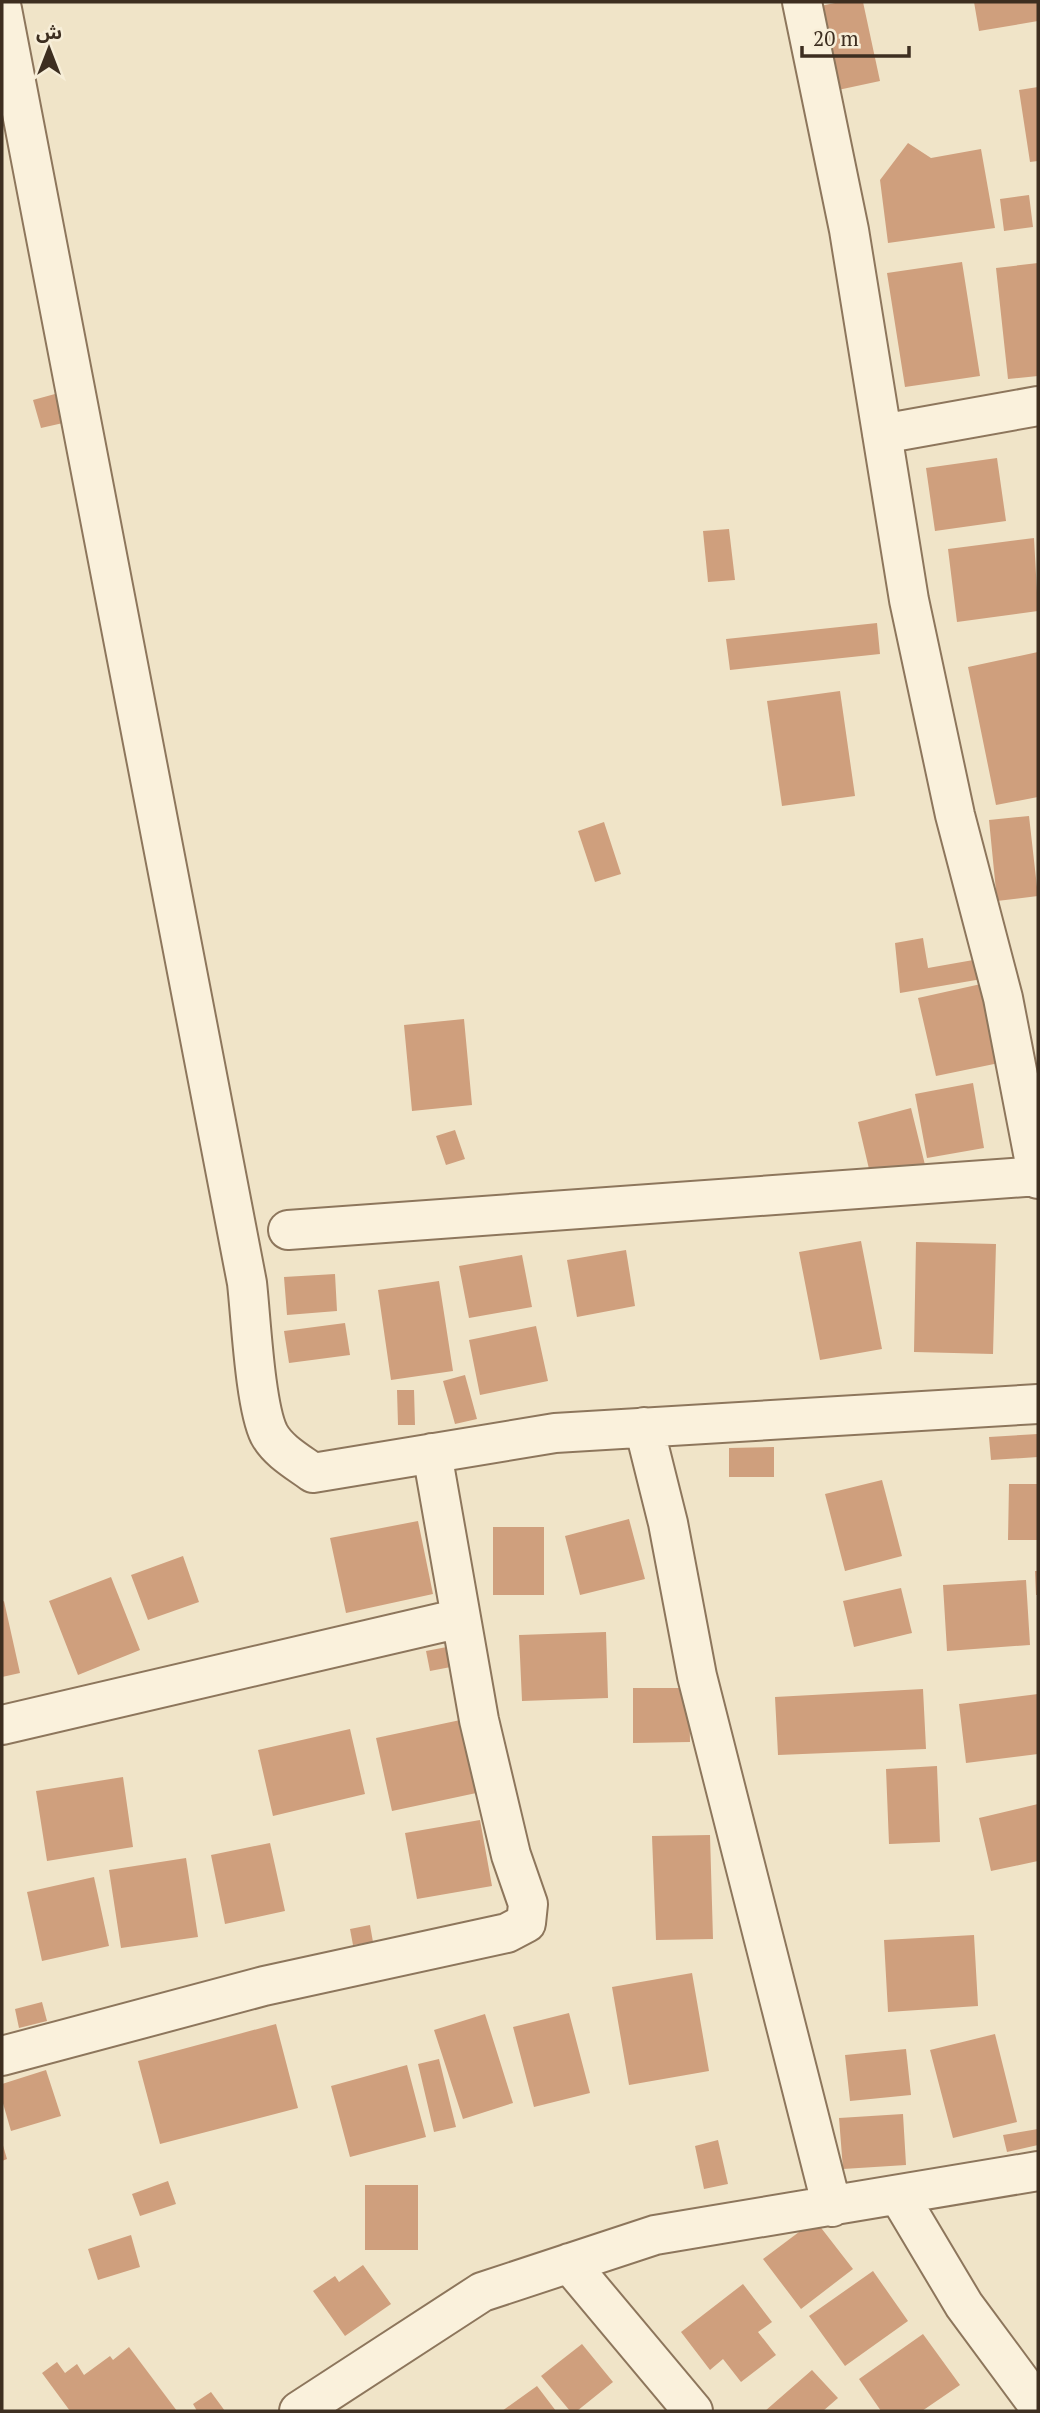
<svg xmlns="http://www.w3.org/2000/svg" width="1040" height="2413" font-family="'PT Serif','Noto Sans Arabic',serif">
  <rect width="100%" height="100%" fill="#f0e4c8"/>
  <path fill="#cf9f7d" d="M840,2H863L880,81L838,90L820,6Z
    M974,2H1038V21L979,31Z
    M1038,87V161L1030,162L1019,90Z
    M908,143L931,158L981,149L995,228L888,243L880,180Z
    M1029,195L1033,227L1004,231L1000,199Z
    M962,262L980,376L905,387L887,273Z
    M1038,263V376L1008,379L996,268Z
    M55,394L63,423L41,428L33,400Z
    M997,458L1006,521L935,531L926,468Z
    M729,529L735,580L708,582L703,531Z
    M1034,538L1038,611L957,622L948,549Z
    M877,623L880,654L730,670L726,639Z
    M1038,652V797L996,805L968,667Z
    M840,691L855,796L782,806L767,701Z
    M1029,816L1038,896L997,901L989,820Z
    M604,822L621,874L595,882L578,831Z
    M923,938L928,968L979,959L982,979L900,993L895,943Z
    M981,984L999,1063L936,1076L918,998Z
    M464,1019L472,1105L412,1111L404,1025Z
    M973,1083L984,1148L927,1158L915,1094Z
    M911,1108L927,1173L873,1186L858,1122Z
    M455,1130L465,1159L446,1165L436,1136Z
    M861,1241L882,1349L820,1360L799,1252Z
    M916,1242L996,1244L993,1354L914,1352Z
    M626,1250L635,1306L577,1317L567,1260Z
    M522,1255L532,1307L469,1318L459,1266Z
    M335,1274L337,1311L287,1315L284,1277Z
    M439,1281L453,1371L391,1380L378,1290Z
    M345,1323L350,1355L289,1363L284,1331Z
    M536,1326L548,1381L480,1395L469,1340Z
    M465,1375L477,1419L455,1424L443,1381Z
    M397,1390H414L415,1425H398Z
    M1038,1434V1457L991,1460L989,1437Z
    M774,1447V1477H729V1448Z
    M882,1480L902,1556L845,1571L825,1494Z
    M1009,1484H1038V1540H1008Z
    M629,1519L645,1579L580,1595L565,1536Z
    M418,1521L433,1594L346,1613L330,1538Z
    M493,1527H544V1595H493Z
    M183,1556L199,1602L148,1620L131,1575Z
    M1035,1571H1038V1595H1036Z
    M111,1577L140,1650L78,1675L49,1601Z
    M1026,1580L1030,1645L947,1651L943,1585Z
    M901,1588L912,1633L854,1647L843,1601Z
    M4,1601L20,1673L2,1677V1602Z
    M606,1632L608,1698L522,1701L519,1635Z
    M452,1646L456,1666L430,1671L426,1651Z
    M633,1688H689L690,1742L633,1743Z
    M923,1689L926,1749L778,1755L775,1697Z
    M1038,1694V1754L966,1763L959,1704Z
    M465,1719L481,1792L392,1811L376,1738Z
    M350,1729L365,1794L273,1816L258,1750Z
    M937,1766L940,1842L889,1844L886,1769Z
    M123,1777L133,1847L47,1861L36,1791Z
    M1038,1804V1861L991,1871L979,1818Z
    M480,1820L492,1886L417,1899L405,1833Z
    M710,1835L713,1939L656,1940L652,1836Z
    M270,1843L285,1911L225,1924L211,1855Z
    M186,1858L198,1937L121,1948L109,1870Z
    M94,1877L109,1946L42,1961L27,1892Z
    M370,1925L373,1942L353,1945L350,1929Z
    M974,1935L978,2006L888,2012L884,1940Z
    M692,1973L709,2071L629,2085L612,1987Z
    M42,2002L47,2021L19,2028L15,2009Z
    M569,2013L590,2093L534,2107L513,2027Z
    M485,2014L513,2103L463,2119L434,2030Z
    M276,2024L298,2108L160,2144L138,2061Z
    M995,2034L1017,2122L953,2138L930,2050Z
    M906,2049L911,2095L850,2101L845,2055Z
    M439,2059L456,2127L434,2132L418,2064Z
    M407,2065L426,2137L350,2157L331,2086Z
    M46,2070L61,2116L11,2131L2,2100V2084Z
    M903,2114L906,2165L843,2169L839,2118Z
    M1038,2129V2145L1007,2152L1003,2135Z
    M718,2140L728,2184L704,2189L695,2146Z
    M2,2142L7,2159L2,2161Z
    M168,2181L176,2204L140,2216L132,2194Z
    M365,2185H418V2250H365Z
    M815,2220L853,2269L801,2309L763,2259Z
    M131,2235L140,2267L98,2280L88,2249Z
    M363,2265L391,2304L345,2336L313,2291L335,2276L339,2282Z
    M873,2271L908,2321L845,2366L809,2316Z
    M743,2284L772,2322L758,2332L776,2355L741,2382L723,2359L710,2370L681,2332Z
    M923,2334L960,2385L922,2411H881L859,2379Z
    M582,2344L613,2382L577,2411H570L541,2376Z
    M129,2347L177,2411H70L42,2373L57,2362L65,2373L77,2364L84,2375L110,2356L113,2360Z
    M812,2370L838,2398L823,2411H765Z
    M537,2386L556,2411H502Z
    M211,2392L225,2411H197L193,2404Z"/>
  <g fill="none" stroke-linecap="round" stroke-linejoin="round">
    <g stroke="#8d765c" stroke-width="42">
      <path id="minor" d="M802,2L849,230L909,600L955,815L1003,998L1038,1179
        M2,9L247,1283C251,1318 255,1406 269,1434C278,1451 298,1462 313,1473L555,1433L1038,1404
        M882,434L1038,406
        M288,1230L1038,1176
        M644,1427L668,1523L697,1676L832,2207
        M2,1725L461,1618
        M2,2056L264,1986L507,1933L526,1923L528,1904L511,1855L479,1720L432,1453
        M899,2196L964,2305L1038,2405
        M569,2263L693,2411
        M299,2411L482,2292L655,2235L1038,2171"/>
    </g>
    <use href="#minor" stroke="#faf1dc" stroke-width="38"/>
  </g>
  <rect width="1040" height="2413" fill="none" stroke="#3d2e20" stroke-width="7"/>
  <g transform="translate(49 49)" stroke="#f7eed8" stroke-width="5" paint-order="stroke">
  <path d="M0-5L12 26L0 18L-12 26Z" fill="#3d2e20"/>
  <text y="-10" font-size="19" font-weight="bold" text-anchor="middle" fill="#3d2e20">ش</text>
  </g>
  <path d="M802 46v10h107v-10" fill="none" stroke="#3d2e20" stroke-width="3.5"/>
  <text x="813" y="46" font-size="21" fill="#3d2e20" stroke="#f7eed8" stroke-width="5" paint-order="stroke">20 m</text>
</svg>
